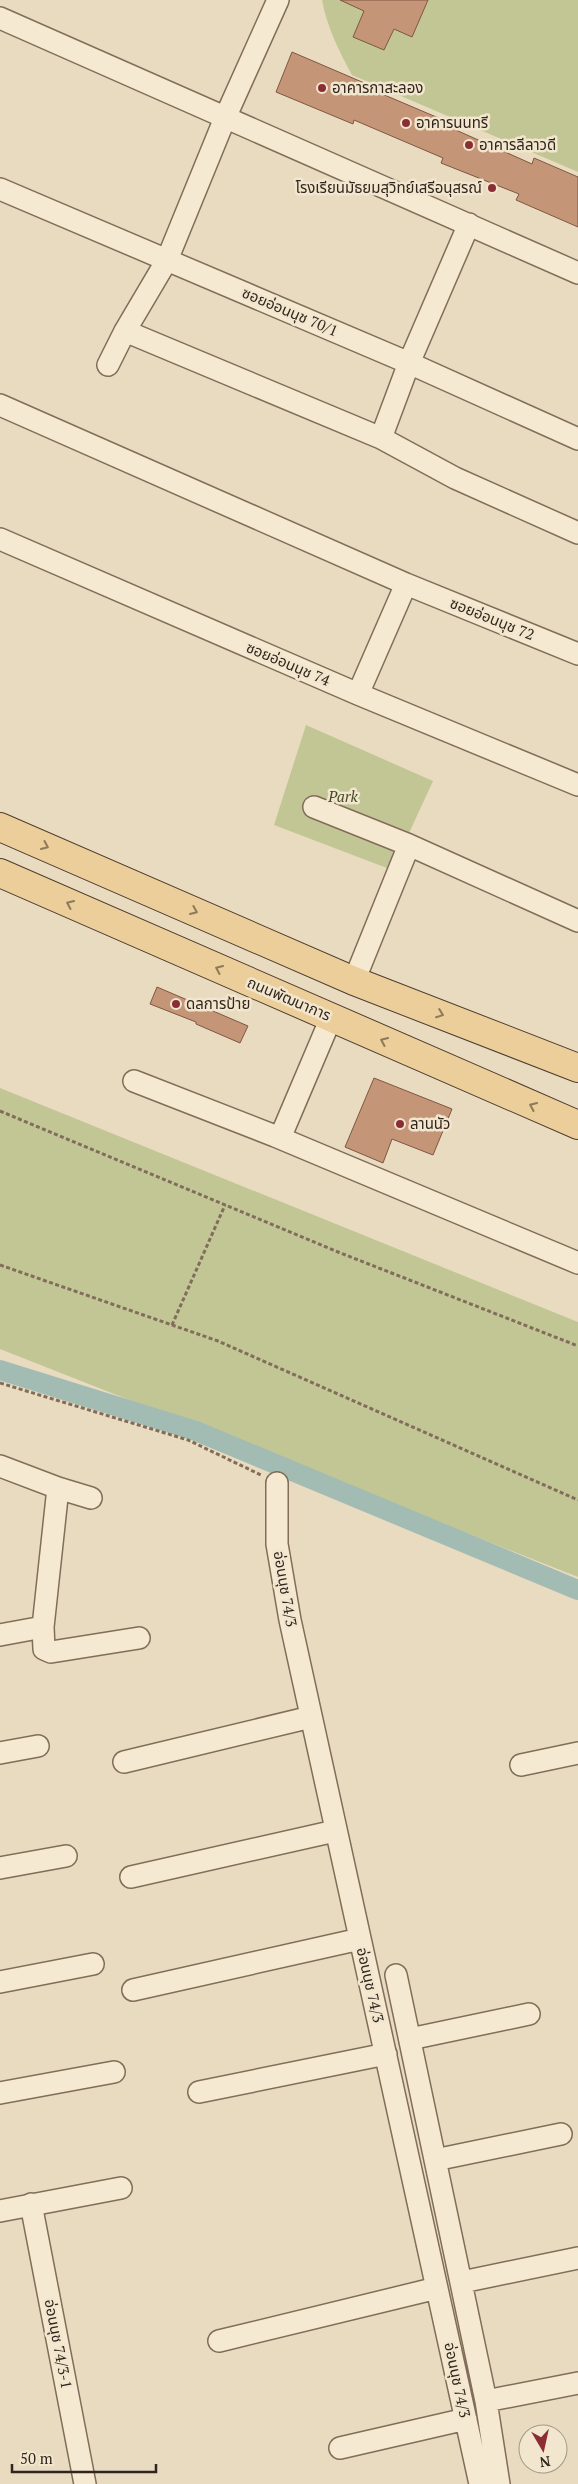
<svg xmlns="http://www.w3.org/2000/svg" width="578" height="2484" font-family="'PT Serif','Noto Sans Thai',serif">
  <rect width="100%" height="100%" fill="#e9dbc0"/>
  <path fill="#c2c695" d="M322,0H578V172L352,75C339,51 327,27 322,0Z
    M306,725L433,781L392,870L274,825Z
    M0,1088L578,1322V1577L0,1349Z"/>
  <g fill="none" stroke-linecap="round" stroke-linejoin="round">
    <path stroke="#a2bcb3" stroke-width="20" d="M0,1370L196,1431L578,1590"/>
  </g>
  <path fill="#c59578" stroke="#7e5741" d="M340,0H428L412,37L394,29L384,50L353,37L364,11Z
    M292,52L369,85L368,88L448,122L447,126L532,164L534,158L578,177V227L516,200L519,194L441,163L443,158L354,120L353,124L276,92Z
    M157,987L248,1026L240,1043L196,1024V1022L150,1004Z
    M374,1078L452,1109L433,1155L392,1139L383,1163L345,1147Z"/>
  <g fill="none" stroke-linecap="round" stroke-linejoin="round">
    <g stroke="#816d59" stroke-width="24">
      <path id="minor" d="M0,18L578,273
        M0,189L409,363L578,439
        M125,331L381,438L455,478L578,533
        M108,365L125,331L167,260L225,118L278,0
        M0,405L406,584L578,654
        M381,438L409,363L469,224
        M0,539L358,694L578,785
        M358,694L406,584
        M314,807L409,845L578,921
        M354,981L409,845
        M134,1081L275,1136L578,1263
        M280,1138L331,1018
        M0,1466L58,1488L91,1498
        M277,1483V1544L290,1620L480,2484
        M58,1488L43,1627L44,1649L51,1652L139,1638
        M0,1635L43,1627
        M0,1753L38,1746
        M124,1762L311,1717
        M521,1765L578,1753
        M0,1868L66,1856
        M131,1877L335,1831
        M396,1975L486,2401L499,2484
        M0,1982L93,1964
        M133,1990L360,1939
        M410,2039L529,2014
        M199,2092L386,2054
        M0,2093L114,2072
        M435,2160L561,2134
        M31,2204L85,2484
        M0,2211L121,2188
        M462,2282L578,2258
        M219,2341L437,2288
        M486,2401L578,2383
        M340,2448L466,2419"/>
    </g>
    <g stroke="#4e3c2e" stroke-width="30">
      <path id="major" d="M0,827L354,981L578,1068
        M0,873L578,1125"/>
    </g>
    <path stroke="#816d59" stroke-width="3" stroke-dasharray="4 2.5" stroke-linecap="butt" d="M0,1111L338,1252L578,1346
      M0,1265L218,1341L578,1500
      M172,1325L225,1205
      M0,1383L188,1440L261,1475"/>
    <use href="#minor" stroke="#f5e9d2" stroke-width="21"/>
    <use href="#major" stroke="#ebce99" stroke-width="28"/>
  </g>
  <defs><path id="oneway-chevron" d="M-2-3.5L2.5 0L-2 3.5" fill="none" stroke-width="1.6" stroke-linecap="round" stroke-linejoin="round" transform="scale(1.25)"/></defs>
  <g stroke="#8e7a5b">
    <use href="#oneway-chevron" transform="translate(45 846) rotate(24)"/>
    <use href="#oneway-chevron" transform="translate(70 904) rotate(-156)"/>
    <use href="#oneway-chevron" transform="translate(194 911) rotate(23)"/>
    <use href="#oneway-chevron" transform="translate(219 969) rotate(-156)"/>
    <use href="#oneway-chevron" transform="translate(440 1014) rotate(21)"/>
    <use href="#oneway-chevron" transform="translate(384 1041) rotate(-156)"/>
    <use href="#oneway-chevron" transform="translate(533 1106) rotate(-156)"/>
  </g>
  <g fill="#8b2e33" stroke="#f2e6ce" stroke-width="2">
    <circle cx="322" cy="88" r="5"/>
    <circle cx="406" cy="123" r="5"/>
    <circle cx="469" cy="145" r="5"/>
    <circle cx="492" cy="188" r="5"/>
    <circle cx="176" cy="1004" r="5"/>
    <circle cx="400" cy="1124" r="5"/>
  </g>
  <g text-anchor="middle" stroke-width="5" stroke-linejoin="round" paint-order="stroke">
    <g font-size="15" fill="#31261d" stroke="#f2e6ce" text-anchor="start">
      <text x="332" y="93">อาคารกาสะลอง</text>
      <text x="416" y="128">อาคารนนทรี</text>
      <text x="479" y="150">อาคารลีลาวดี</text>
      <text x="482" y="193" text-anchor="end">โรงเรียนมัธยมสุวิทย์เสรีอนุสรณ์</text>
      <text x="186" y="1009">ดลการป้าย</text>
      <text x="410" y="1129">ลานนัว</text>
    </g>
    <g font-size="15" fill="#31261d" stroke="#f2e6ce">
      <text transform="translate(290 312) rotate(23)" y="5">ซอยอ่อนนุช 70/1</text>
      <text transform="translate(492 619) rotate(22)" y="5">ซอยอ่อนนุช 72</text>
      <text transform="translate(288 664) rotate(23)" y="5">ซอยอ่อนนุช 74</text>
      <text transform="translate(289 999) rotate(23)" y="5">ถนนพัฒนาการ</text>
      <text transform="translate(285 1589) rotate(80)" y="5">อ่อนนุช 74/3</text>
      <text transform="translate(370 1985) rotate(77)" y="5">อ่อนนุช 74/3</text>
      <text transform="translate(58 2344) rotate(79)" y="5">อ่อนนุช 74/3-1</text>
      <text transform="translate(457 2380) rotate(78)" y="5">อ่อนนุช 74/3</text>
    </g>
    <g font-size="15" font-style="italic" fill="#444c25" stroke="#f2e6ce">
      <text x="343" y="802">Park</text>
    </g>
  </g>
  <g transform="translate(543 2449) rotate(171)"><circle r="24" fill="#f2e6ce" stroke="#a59987"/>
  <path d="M0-4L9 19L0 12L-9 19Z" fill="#8b2e33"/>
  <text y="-8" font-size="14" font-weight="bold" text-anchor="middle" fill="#31261d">N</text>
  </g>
  <path d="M12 2464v8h144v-8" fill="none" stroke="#31261d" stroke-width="2.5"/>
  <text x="20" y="2464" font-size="15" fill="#31261d" stroke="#f2e6ce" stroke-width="4" paint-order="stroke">50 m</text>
</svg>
